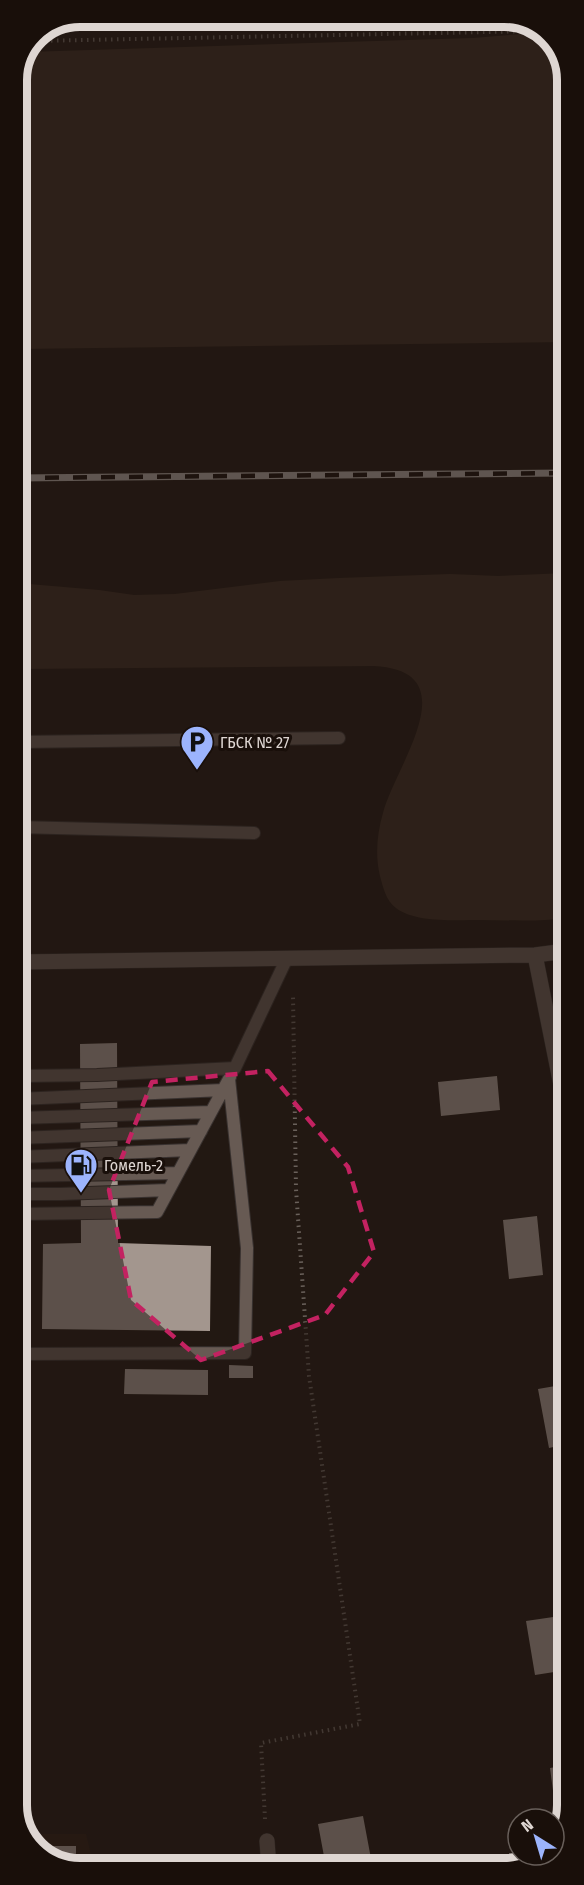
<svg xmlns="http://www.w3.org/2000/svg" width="584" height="1885" font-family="'Fira Sans Condensed',sans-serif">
  <rect width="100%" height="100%" fill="#221812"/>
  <path fill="#2c1c13" d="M27,1834H86L94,1868H76L38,1853Z"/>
  <path fill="#3b2b22" d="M546,32L565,64L566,342L17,349V76L27,52L473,38Z
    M566,573V918C538,922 509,920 480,920C457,920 415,923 396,908C386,901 383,887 380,876C375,855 377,834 383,813C395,766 470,671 374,666L17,669V583L99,590L134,595L175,594L280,581L339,578L450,574L498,576Z"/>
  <path fill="#a3968e" d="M117,1043L118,1243L211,1246L210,1331L42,1329L43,1244L81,1243L80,1044Z
    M497,1076L500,1110L441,1116L438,1082Z
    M537,1216L543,1275L509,1279L503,1220Z
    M229,1365L253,1366V1378H229Z
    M125,1369L208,1370V1395L124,1394Z
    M567,1384V1444L549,1448L538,1389Z
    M567,1487V1542H566L557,1488Z
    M567,1615V1670L535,1675L526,1621Z
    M567,1765V1805L562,1820L557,1821L550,1768Z
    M363,1816L372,1864L355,1867H326L318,1824Z
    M34,1846H76V1868L38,1853Z"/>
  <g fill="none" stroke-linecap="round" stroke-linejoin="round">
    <g stroke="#393230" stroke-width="14">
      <path id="service" d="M17,742L339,738
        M17,827L254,833
        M18,1076L97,1075L235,1068L287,958
        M18,1099L223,1090
        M18,1118L211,1112
        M18,1138L201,1131
        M18,1157L190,1150
        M18,1176L178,1173
        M18,1194H61L168,1190
        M18,1214L157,1212L230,1077
        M18,1354L245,1353L247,1248L229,1079"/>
    </g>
    <g stroke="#393230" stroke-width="16">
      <path id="minor" d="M535,955L567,1115
        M18,962L535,955L566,951
        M267,1841L269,1868"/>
    </g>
    <path stroke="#6a615b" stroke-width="4" stroke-dasharray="1.5 4.5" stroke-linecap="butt" d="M33,41L537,31L539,29
      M265,1819L261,1743L360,1724L309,1376L296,1189L293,996"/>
    <use href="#service" stroke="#675a53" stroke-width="12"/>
    <use href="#minor" stroke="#675a53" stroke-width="15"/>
    <g stroke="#a8a09b" stroke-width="7">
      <path id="rail" d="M17,478L566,473"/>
    </g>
    <use href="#rail" stroke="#190f0a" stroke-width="4.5" stroke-dasharray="14" stroke-linecap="butt"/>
  </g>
  <path d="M0 0H584V1885H0ZM268,1071L348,1167L374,1252L325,1315L201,1360L131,1300L109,1190L152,1082Z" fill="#221812" fill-opacity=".55" fill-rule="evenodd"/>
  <path fill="none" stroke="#c32261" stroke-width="4.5" stroke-dasharray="12 8" stroke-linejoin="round" d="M268,1071L348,1167L374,1252L325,1315L201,1360L131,1300L109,1190L152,1082Z"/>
  <defs>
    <g id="parking-pin" transform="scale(1.725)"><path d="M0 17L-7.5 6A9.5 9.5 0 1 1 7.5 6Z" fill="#9cb4fd" stroke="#190f0a"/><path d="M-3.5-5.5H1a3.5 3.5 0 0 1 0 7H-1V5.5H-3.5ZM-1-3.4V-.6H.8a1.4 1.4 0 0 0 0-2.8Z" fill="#111"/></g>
    <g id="fuel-pin" transform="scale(1.725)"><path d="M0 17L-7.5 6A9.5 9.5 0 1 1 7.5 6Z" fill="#9cb4fd" stroke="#190f0a"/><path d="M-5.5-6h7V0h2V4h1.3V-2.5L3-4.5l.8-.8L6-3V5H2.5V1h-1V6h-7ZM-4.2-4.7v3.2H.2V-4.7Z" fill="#111"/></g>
  </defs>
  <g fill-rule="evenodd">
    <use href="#parking-pin" x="197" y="742"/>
    <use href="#fuel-pin" x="81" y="1165"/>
  </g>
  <g text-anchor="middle" stroke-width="6" stroke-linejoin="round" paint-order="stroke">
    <g font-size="16" fill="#ded6d2" stroke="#190f0a" text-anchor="start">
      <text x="220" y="748">ГБСК № 27</text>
      <text x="104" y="1171">Гомель-2</text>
    </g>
  </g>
  <path d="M0 0H584V1885H0ZM80 27H504A53 53 0 0 1 557 80V1805A53 53 0 0 1 504 1858H80A53 53 0 0 1 27 1805V80A53 53 0 0 1 80 27Z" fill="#190f0a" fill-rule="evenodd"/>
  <path fill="none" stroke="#ded6d2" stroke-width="8" d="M80 27H504A53 53 0 0 1 557 80V1805A53 53 0 0 1 504 1858H80A53 53 0 0 1 27 1805V80A53 53 0 0 1 80 27Z"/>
  <g transform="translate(536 1837) rotate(323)"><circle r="28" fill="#190f0a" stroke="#685f5a" stroke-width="1.5"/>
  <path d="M0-4.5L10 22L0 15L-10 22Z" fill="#9cb4fd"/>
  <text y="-9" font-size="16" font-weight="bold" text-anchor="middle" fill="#ded6d2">N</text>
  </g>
</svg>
